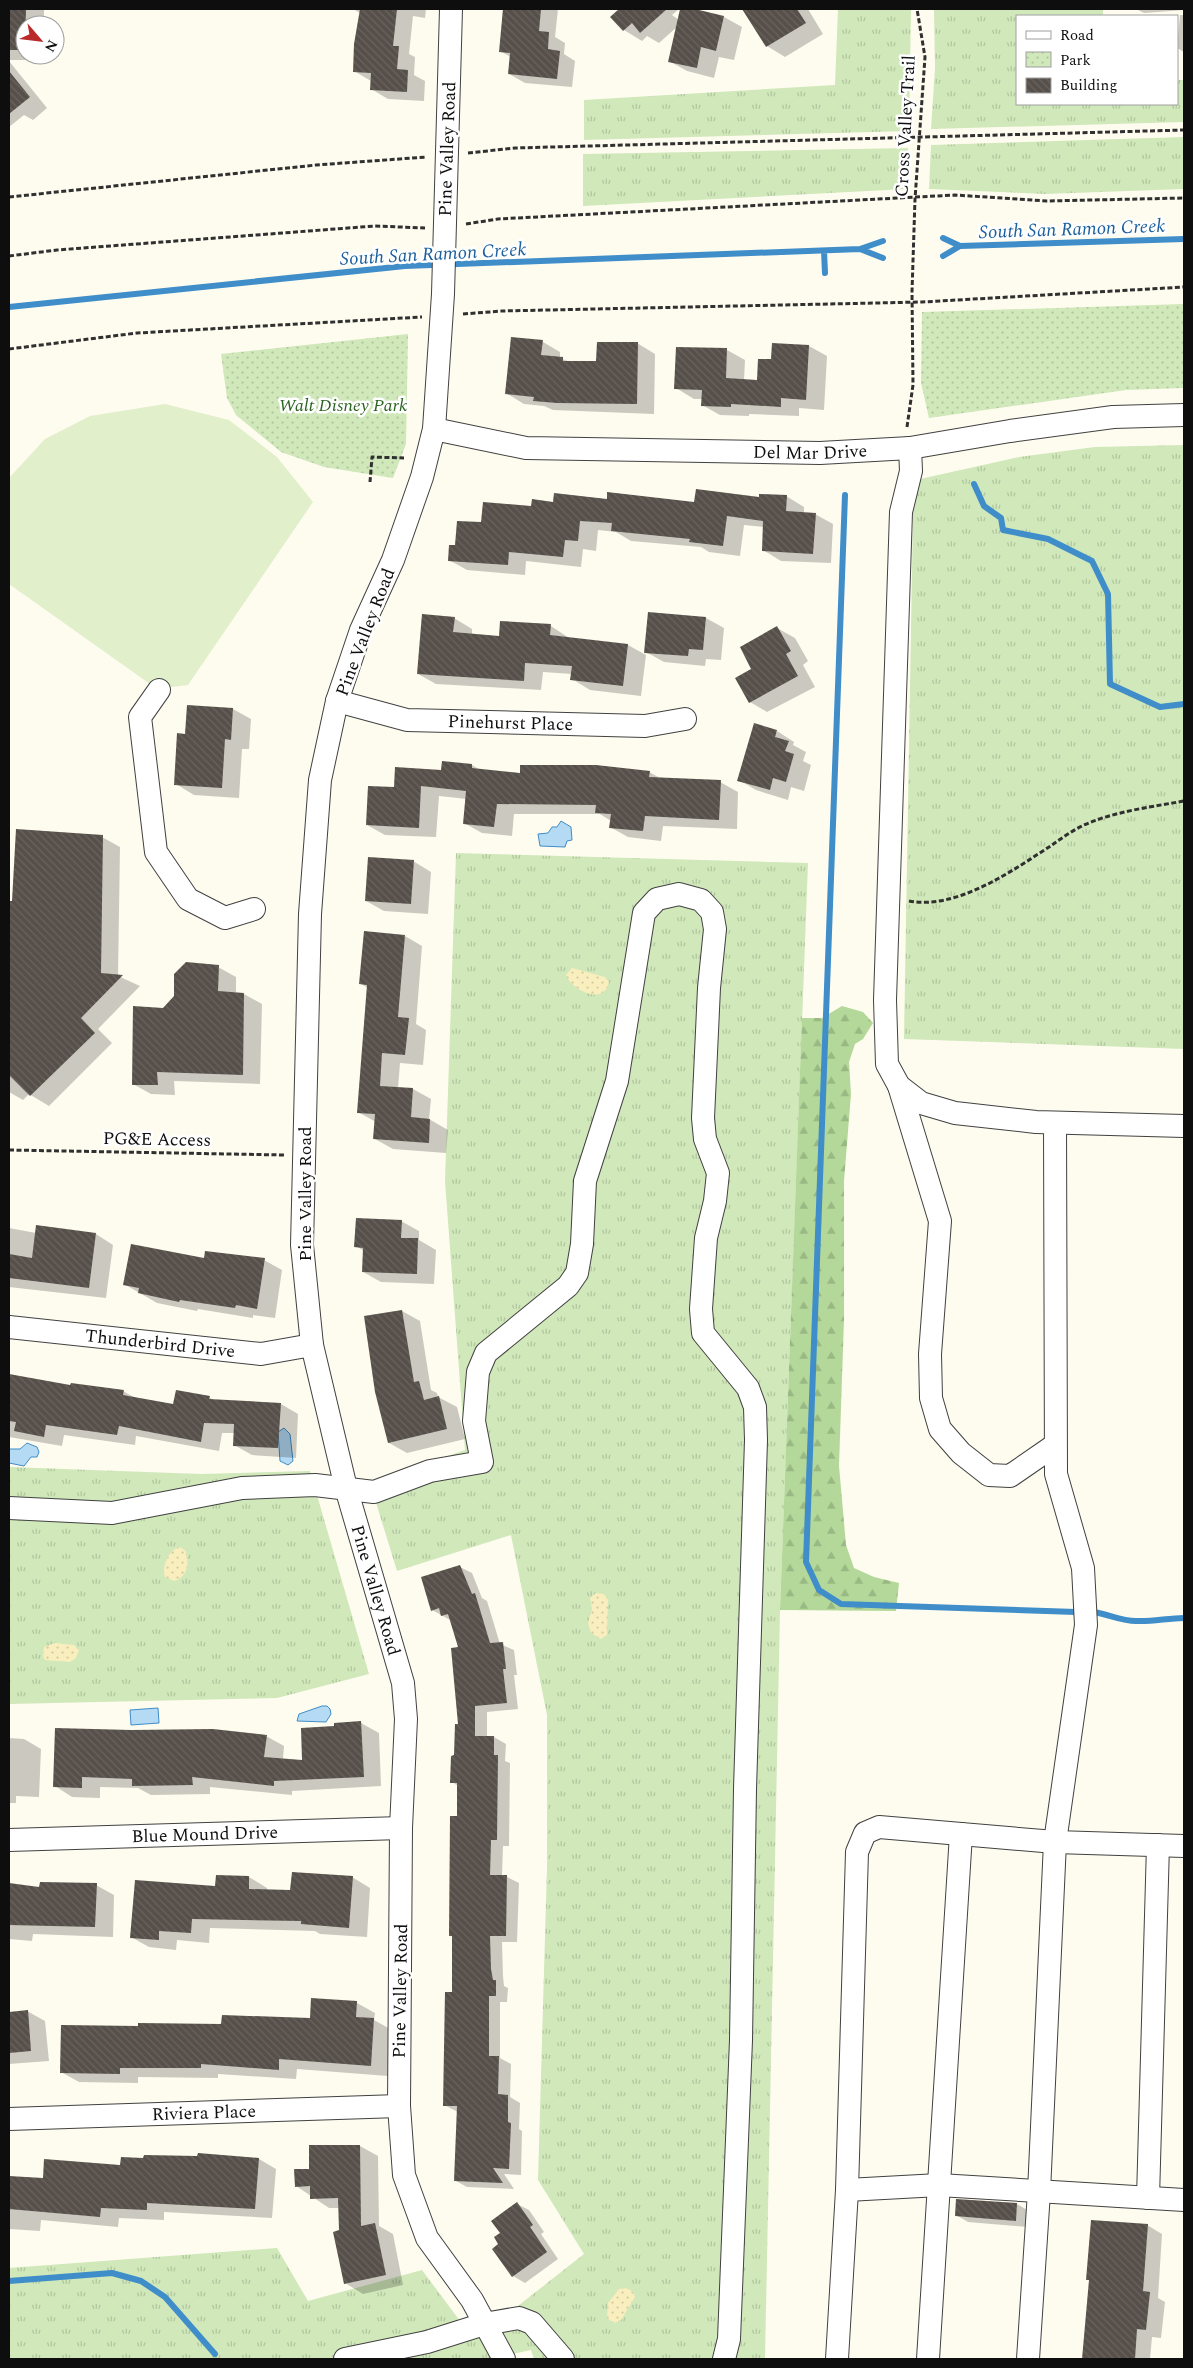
<svg xmlns="http://www.w3.org/2000/svg" width="1193" height="2368" font-family="Spectral,serif">
  <defs>
    <pattern id="grass-tufts" width="24" height="20" patternUnits="userSpaceOnUse" patternTransform="scale(1.25)"><rect width="24" height="20" fill="#d0e8ba"/><path d="M3 7l-1-3M5 7V3M7 7l1-3M15 17l-1-3M17 17v-4M19 17l1-3" fill="none" stroke="#b1c69f"/></pattern>
    <pattern id="forest-firs" width="22" height="20" patternUnits="userSpaceOnUse" patternTransform="scale(1.25)"><rect width="22" height="20" fill="#b3d899"/><path d="M5 1l3.5 6h-7zM16 11l3.5 6h-7z" fill="#99b883"/></pattern>
    <pattern id="sand-dots" width="8" height="8" patternUnits="userSpaceOnUse" patternTransform="scale(1.25)"><rect width="8" height="8" fill="#f9eebd"/><path d="M2 2h.1M6 6h.1" fill="none" stroke="#d4cba1" stroke-width="1.8" stroke-linecap="round"/></pattern>
    <pattern id="park-dots" width="8" height="8" patternUnits="userSpaceOnUse" patternTransform="scale(1.25)"><rect width="8" height="8" fill="#d0e8ba"/><path d="M2 2h.1M6 6h.1" fill="none" stroke="#b1c69f" stroke-width="1.8" stroke-linecap="round"/></pattern>
    <pattern id="building-back-hatch" width="6" height="6" patternUnits="userSpaceOnUse" patternTransform="scale(1.25)"><rect width="6" height="6" fill="#564f4a"/><path d="M-1 5l2 2M0 0l6 6M5-1l2 2" fill="none" stroke="#696460"/></pattern>
  </defs>
  <rect width="100%" height="100%" fill="#fefcef"/>
  <path fill="url(#grass-tufts)" d="M838,9H911L909,131L584,140V100L835,85Z
    M934,9H1103V16H1017V104H1177V80H1184V122L931,129L935,68Z
    M1184,137V189L1045,194L929,189L931,145Z
    M908,148L907,189L583,206V154Z
    M1184,445V1049L904,1039L913,512L920,479L1019,457L1095,447Z
    M456,853L808,863L780,1610L765,2359H534L531,2350L489,2359H9V2268L277,2248L308,2301L422,2270L463,2325L509,2313L584,2254L538,2180L547,1867V1715L511,1535L397,1571L370,1483L465,1450L445,1181Z
    M9,1467L201,1474L310,1471L369,1674L277,1698L9,1704Z"/>
  <path fill="url(#forest-firs)" d="M842,1006L863,1012L873,1023L863,1039L855,1044L849,1062L851,1094L844,1181V1319L839,1466L846,1545L854,1568L874,1577L899,1583L896,1611L780,1610L802,1018H822Z"/>
  <path fill="url(#sand-dots)" d="M572,968L605,977L609,982C605,1006 572,991 566,975Z
    M179,1547L185,1550C190,1561 188,1578 174,1581L165,1577C161,1567 169,1550 179,1547Z
    M596,1593L604,1594L608,1600L607,1635L601,1639L591,1633L588,1623L592,1609L590,1598Z
    M55,1643L74,1645L79,1650L76,1658L70,1662L45,1660L43,1656L44,1647Z
    M627,2288L633,2292L635,2297L621,2320L614,2323L607,2318L608,2303L619,2289Z"/>
  <path fill="url(#park-dots)" d="M1184,304V388L1126,390L929,418L921,383L922,312Z
    M408,334L406,444L393,478L324,467L281,452L236,415L227,398L221,354Z"/>
  <path fill="#e1efcb" d="M165,404L229,420L277,457L313,502L188,685L157,689L9,584V478L45,439L90,416Z"/>
  <path fill="#b5daf4" stroke="#3f8dc9" d="M561,821L571,827L572,840L567,841L565,847L540,846L538,834L548,833L552,827H557Z
    M284,1428L290,1434L293,1461L288,1465L280,1461L278,1432Z
    M27,1443L37,1447L39,1452L37,1457H31L24,1466L9,1463V1449H20Z
    M322,1706H327L330,1709L331,1714L326,1722L297,1721L299,1714Z
    M158,1708L159,1723L131,1725L130,1710Z"/>
  <path fill="#0003" d="M9,9H44V25H25V55H44V60H9Z
    M353,9H426L425,18L413,16L409,54L415,57L414,75L425,81L424,101L388,99L371,89V81L354,71L360,13Z
    M503,9H558L555,37L565,43L564,54L575,61L572,87L525,83L509,74L511,57L500,51Z
    M622,9H679L672,15L679,20L724,17L742,27L734,60L719,57L714,78L687,71L669,61L678,26L659,43L647,36L642,41L624,30L612,17Z
    M744,9H808L823,34L785,57L767,46Z
    M1136,9H1184V10L1144,13Z
    M1180,15H1184V52L1177,48Z
    M9,61L47,108L33,120L24,115L9,127Z
    M543,342L560,352V358L570,362H597L637,343L655,354L654,414L553,410L544,406L524,404L506,393Z
    M809,346L827,356L824,410L799,408V416L749,414V416L720,415L702,405L703,399H694L676,388L727,350L745,360L744,381L758,382L772,360Z
    M786,496L804,507V513L815,514L833,524L831,563L781,561L763,550L764,527L744,525L740,556L709,552L701,547L631,541L616,532L598,530L596,551L583,549L581,567L526,561L525,575L467,570L449,560L456,547L482,524L532,507L554,503L608,500L695,504Z
    M454,618L472,629V634L500,637L551,626L569,638L628,645L646,655L641,696L590,690L572,679V674L543,672L541,690L436,684L418,674Z
    M706,618L724,628L721,660L706,659L705,666L664,662L646,652Z
    M777,628L795,638L808,661L803,665L815,687L767,712L750,702L753,669Z
    M233,709L251,719L249,749H242L239,798L194,795L176,784L187,735Z
    M777,731L794,742L793,745L806,752L803,761L811,765L804,791L791,787L788,800L756,790L739,780Z
    M472,765L482,771L521,774L649,772L662,779L720,782L738,792L737,829L663,826L661,841L628,837L610,827L611,821L600,814H514L512,836L482,833L464,823L467,799L439,796L436,837L385,835L367,825L395,788L442,771Z
    M102,837L120,847L118,976L140,986L98,1029L112,1043L49,1106L29,1094L23,1100L9,1092V902L13,903Z
    M413,861L431,872L428,914L384,911L366,901Z
    M405,936L422,946L416,1024L426,1030L423,1065L400,1063L398,1088L413,1089L431,1099L429,1119L448,1130L446,1153L393,1149L375,1139L376,1122L358,1112L368,988L361,984Z
    M218,967L236,977V994H244L262,1004L260,1084L174,1081L175,1095L151,1094L133,1084Z
    M401,1221L419,1231V1240L436,1250L434,1284L381,1282L363,1272L364,1251L356,1246Z
    M9,1228L36,1233L96,1234L113,1245L106,1298L9,1287Z
    M205,1260H264L282,1270L275,1318L253,1315V1318L198,1309L197,1311L157,1303L124,1284Z
    M402,1311L420,1321L431,1390L437,1393L438,1397L457,1407L465,1439L407,1453L389,1443Z
    M9,1376L71,1387L123,1391L137,1399L174,1406L209,1397L215,1401L281,1404L298,1414L296,1458L252,1455L234,1445L235,1433H222L219,1451L136,1436L135,1445L64,1435L62,1446L9,1437Z
    M460,1567L472,1573L482,1598L487,1601L500,1644L514,1650L517,1675H514L518,1709L487,1712V1737H494L506,1744L505,1761L510,1763L509,1846H503L502,1876L507,1877L519,1883L517,1942H502L503,1976L504,1986L508,1988L507,2002H500V2058L511,2064L510,2097L520,2103L519,2129L522,2131L521,2175L504,2174L514,2189L467,2187L456,2181L458,2112L444,2105L453,1993L454,1938L450,1935L458,1817V1786L452,1782L459,1726L460,1648L450,1620L432,1610Z
    M361,1723L379,1733L381,1786L292,1791V1795L210,1787V1794L151,1795L138,1788L100,1787V1798L72,1797L55,1786L57,1729L266,1736L284,1746L283,1759L303,1761L336,1728Z
    M9,1738L24,1739L41,1749L39,1797L16,1796V1803H9Z
    M249,1877L267,1888V1891H292L352,1877L370,1888L367,1937L320,1934L315,1931L210,1928L209,1943L177,1940L176,1950L149,1947L131,1937Z
    M9,1885L41,1888L96,1885L114,1895L113,1937L33,1934L32,1941L9,1939Z
    M313,1999L357,2003L375,2013L374,2020L392,2030L388,2076L297,2069L296,2079L218,2074V2078L138,2077V2083L79,2082L61,2072L139,2028L311,2019Z
    M27,2011L45,2021L49,2061L9,2064V2013Z
    M360,2146L378,2156L379,2226L393,2234L403,2285L363,2294L345,2283L339,2208H329L296,2186L310,2170V2147Z
    M259,2159L276,2169L272,2218L164,2212V2220L119,2218L118,2227L41,2220L40,2231L9,2229V2178L44,2180Z
    M517,2204L529,2210L544,2232L541,2234L558,2259L525,2283L513,2276L500,2245L502,2233Z
    M1017,2204L1029,2211L1027,2227L968,2222L956,2215Z
    M1147,2225L1162,2234L1158,2298L1165,2302L1161,2338L1152,2337L1150,2359H1083L1090,2281L1087,2279Z"/>
  <g fill="none" stroke-linecap="round" stroke-linejoin="round">
    <path stroke="#3f8dc9" stroke-width="6" d="M943,238L960,246
      M860,249L883,241
      M824,251L825,273
      M943,256L960,246L1184,239
      M9,307L405,266L860,249L883,258
      M974,484L984,506L1001,518L1003,530L1048,539L1092,561L1108,594L1110,684L1160,707L1184,704
      M845,495L806,1562L819,1590L841,1604L1076,1612
      M1093,1612C1108,1614 1121,1621 1136,1621C1152,1622 1168,1618 1184,1618
      M9,2281L112,2273L141,2281L165,2297L215,2354"/>
  </g>
  <path fill="url(#building-back-hatch)" d="M9,9H26L25,50H9Z
    M360,9H397L393,46H399L397,69L408,70L407,92L370,90L371,73L353,72L354,44Z
    M503,9H541L539,31L549,32L548,49L560,51L557,79L508,74L510,53L499,52Z
    M619,9H667L640,33L632,23L623,31L610,17Z
    M680,9H695L724,16L716,51L701,47L697,68L668,62Z
    M742,9H797L806,23L766,47Z
    M9,71L30,97L9,114Z
    M511,337L543,340L541,355L563,357V361H596L597,342H638L637,404L557,403L533,401L534,397L505,394Z
    M772,343L809,345L806,400L781,398V407L731,404V407L701,406L702,390L674,389L676,347L727,348L726,378L757,380L758,359H771Z
    M696,489L759,497V494L787,495L786,511L816,513L813,554L762,551L763,521L727,516L723,546L689,542L690,539L611,531L612,523L580,521L578,541L565,540L563,557L509,552L508,565L448,561L449,545H455L457,521L481,522L483,502L531,506L532,499L553,502L554,493L607,499V492L694,502Z
    M648,612L706,617L703,650L689,649L688,656L644,653Z
    M422,614L455,617L453,632L499,636L500,621L551,624L550,635L628,644L623,686L570,680L572,666L525,663L524,681L417,674Z
    M777,626L791,651L786,654L798,676L749,703L735,678L751,669L740,647Z
    M187,705L233,708L231,740L225,739L222,788L174,785L177,733L185,734Z
    M754,723L777,730L775,737L789,741L785,751L794,754L786,782L773,778L770,790L737,781Z
    M442,761L472,764V768L520,773V765H596L650,771L649,777L721,780L719,820L645,816L643,831L609,828L611,814L595,813L596,805L497,804L494,827L463,824L466,791L421,786L419,828L366,825L368,786L394,787L395,767L441,770Z
    M16,829L103,835L101,973L123,975L81,1018L95,1033L30,1096L9,1075V901H12Z
    M368,857L414,860L411,904L365,901Z
    M364,931L405,935L398,1017L409,1018L405,1055L382,1053L380,1086L413,1088L411,1117L430,1119L429,1143L373,1139L375,1114L357,1113L367,985L359,984Z
    M186,962L219,965L218,991L244,993L243,1075L157,1072L158,1085H132L133,1006L163,1008L174,996V974Z
    M356,1218L402,1220L401,1238H418L417,1274L362,1272L363,1248L354,1247Z
    M36,1225L96,1233L89,1288L9,1278V1254L32,1258Z
    M131,1244L204,1258L205,1251L265,1258L257,1309L236,1305L235,1308L180,1300L179,1302L138,1293L139,1288L123,1285Z
    M402,1310L414,1382L419,1381L424,1400L439,1396L447,1429L388,1443L375,1392L364,1316Z
    M9,1374L70,1385L71,1383L124,1390L123,1395L173,1404L176,1390L210,1396L209,1399L281,1403L278,1448L233,1446L234,1424L204,1423L201,1442L119,1426L117,1435L46,1425L44,1437L14,1431L16,1422L9,1421Z
    M460,1565L472,1594L475,1593L490,1643L503,1642L506,1669H503L507,1703L475,1706V1736H494V1755H498L497,1840H491L490,1875H507L506,1936H490L491,1969L493,1980H496V1996H489V2056H499L498,2094L508,2095V2122L511,2123L509,2169L493,2168L503,2183L454,2181L457,2106H443L445,1992H452V1936H449L450,1816H457V1783H450L451,1756L454,1755L455,1724H458L451,1648L458,1647L448,1614L441,1616L439,1608L431,1611L421,1577Z
    M361,1721L364,1777L274,1781V1786L192,1777L193,1785L132,1786V1779L82,1777V1788L53,1787L55,1728L131,1730L213,1729L267,1735L264,1757L302,1760L301,1728L334,1726V1723Z
    M292,1872L353,1876L349,1928L301,1924V1921L192,1919L191,1933L159,1931V1940L130,1938L135,1880L215,1886L216,1875L249,1876V1889L290,1890Z
    M40,1882L97,1883L95,1927L9,1925V1883L39,1887Z
    M311,1998L357,2001L356,2017L374,2018L371,2066L279,2059V2070L201,2064V2068H120V2074L60,2073L61,2025L138,2026V2023L221,2024L222,2015L310,2018Z
    M28,2010L31,2051L9,2053V2012Z
    M309,2145H360L361,2226L375,2223L386,2275L344,2284L333,2232L339,2230L338,2198L310,2199V2186L295,2187L294,2169H309Z
    M198,2153L259,2158L255,2209L147,2203V2210L101,2208L100,2217L9,2209V2176L43,2178L44,2159L120,2165L121,2157L143,2158L144,2155L197,2156Z
    M956,2199L1017,2203L1016,2221L955,2216Z
    M517,2202L533,2225L530,2227L547,2252L512,2277L492,2249L498,2244L494,2237L500,2233L491,2221Z
    M1091,2220L1148,2224L1143,2291L1150,2292L1146,2330L1137,2329L1135,2359H1082L1089,2280H1086Z"/>
  <g fill="none" stroke-linecap="round" stroke-linejoin="round">
    <g stroke="#414141" stroke-width="24">
      <g id="minor">
        <path id="s1" d="M451,9L443,294L434,429L422,477L393,560L361,630L337,701L320,780L310,914L302,1245L312,1345L346,1488L403,1683L406,1719L401,1828L399,2106L404,2175L427,2238L472,2300L504,2359"/>
        <path id="s2" d="M434,429L526,448L820,453L910,448L1010,431L1113,417L1184,415"/>
        <path d="M910,448L911,471L901,512L885,1000L887,1064L899,1086L921,1103L955,1113L1036,1122L1184,1126"/>
        <path d="M159,690L140,717L156,852L188,899L225,918L254,909"/>
        <path id="s3" d="M337,701L407,720L645,726L685,719"/>
        <path d="M899,1086L940,1221L930,1354L931,1398L940,1429L961,1453L989,1475L1010,1476L1055,1445"/>
        <path id="s4" d="M9,1327L261,1354L312,1345"/>
        <path d="M9,1508L112,1513L242,1488L315,1485L374,1492L430,1471L482,1462L474,1421L478,1372L486,1353L568,1286L577,1273L582,1244L585,1181L617,1081L644,913L657,899L679,894L701,900L712,912L715,929L709,988L703,1118L705,1139L718,1173L715,1201L706,1238L701,1309L703,1333L748,1388L755,1407L756,1440L745,1789L741,2040L729,2339L724,2359"/>
        <path id="s5" d="M9,1840L401,1828"/>
        <path id="s6" d="M9,2119L399,2106"/>
        <path d="M847,2190L939,2185L1184,2200"/>
        <path d="M1148,2198L1158,1845"/>
        <path d="M345,2359L427,2342L484,2324L519,2318L532,2323L563,2359"/>
        <path d="M837,2359L847,2190L857,1852L865,1833L879,1827L1055,1842L1184,1846"/>
        <path d="M928,2359L961,1834"/>
        <path d="M1028,2359L1039,2192L1055,1842L1086,1625L1083,1568L1056,1474L1055,1123"/>
      </g>
    </g>
    <path stroke="#303030" stroke-width="3" stroke-dasharray="5 2.5" stroke-linecap="butt" d="M468,153L515,148L1184,130
      M9,197L316,165L427,157
      M466,224L498,219L955,195L1047,201L1184,198
      M9,256L57,250L375,226L425,228
      M463,314L502,311L922,302L1184,287
      M9,349L137,333L422,317
      M907,427L913,385L912,292L915,199L925,57L917,9
      M370,482L372,457L404,458
      M909,901C957,910 1012,871 1052,845C1062,838 1073,830 1084,825C1116,811 1151,807 1184,801
      M9,1150L284,1155"/>
    <use href="#minor" stroke="#fff" stroke-width="22"/>
  </g>
  <g text-anchor="middle" stroke-width="5" stroke-linejoin="round" paint-order="stroke">
    <g font-size="18" fill="#0e0e0e" stroke="#fff">
      <text transform="translate(905 126) rotate(-87)" y="6">Cross Valley Trail</text>
      <text transform="translate(447 149) rotate(-88)" y="6">Pine Valley Road</text>
      <text dy="6" stroke="none"><textPath href="#s2" startOffset="378">Del Mar Drive</textPath></text>
      <text transform="translate(365 632) rotate(-69)" y="6">Pine Valley Road</text>
      <text dy="6" stroke="none"><textPath href="#s3" startOffset="176">Pinehurst Place</textPath></text>
      <text transform="translate(157 1139) rotate(1)" y="6">PG&amp;E Access</text>
      <text transform="translate(305 1194) rotate(-90)" y="6">Pine Valley Road</text>
      <text dy="6" stroke="none"><textPath href="#s4" startOffset="152">Thunderbird Drive</textPath></text>
      <text dy="6" stroke="none"><textPath href="#s1" startOffset="1610">Pine Valley Road</textPath></text>
      <text dy="6" stroke="none"><textPath href="#s5" startOffset="196">Blue Mound Drive</textPath></text>
      <text transform="translate(400 1991) rotate(-89)" y="6">Pine Valley Road</text>
      <text dy="6" stroke="none"><textPath href="#s6" startOffset="195">Riviera Place</textPath></text>
    </g>
    <g font-size="18" font-style="italic" fill="#2b6420" stroke="#fff">
      <text x="343" y="411">Walt Disney Park</text>
    </g>
    <g font-size="19" font-style="italic" fill="#1b5f9c" stroke="#fff">
      <text transform="translate(1072 228) rotate(-2)" y="7">South San Ramon Creek</text>
      <text transform="translate(433 253) rotate(-3)" y="7">South San Ramon Creek</text>
    </g>
  </g>
  <rect width="1193" height="2368" fill="none" stroke="#0e0e0e" stroke-width="20"/>
  <rect x="1016" y="15" width="162" height="90" fill="#ffffff" stroke="#9f9f9f"/>
  <rect x="1026" y="31" width="25" height="8" fill="#ffffff" stroke="#9f9f9f"/>
  <text x="1060" y="40" font-size="15" fill="#0e0e0e">Road</text>
  <rect x="1026" y="52" width="25" height="15" fill="url(#park-dots)" stroke="#9f9f9f"/>
  <text x="1060" y="65" font-size="15" fill="#0e0e0e">Park</text>
  <rect x="1026" y="78" width="25" height="15" fill="url(#building-back-hatch)" stroke="#9f9f9f"/>
  <text x="1060" y="90" font-size="15" fill="#0e0e0e">Building</text>
  <g transform="translate(40 40) rotate(118)"><circle r="24" fill="#ffffff" stroke="#9f9f9f"/>
  <path d="M0-4L9 19L0 12L-9 19Z" fill="#ba2a2b"/>
  <text y="-8" font-size="14" font-weight="bold" text-anchor="middle" fill="#0e0e0e">N</text>
  </g>
</svg>
